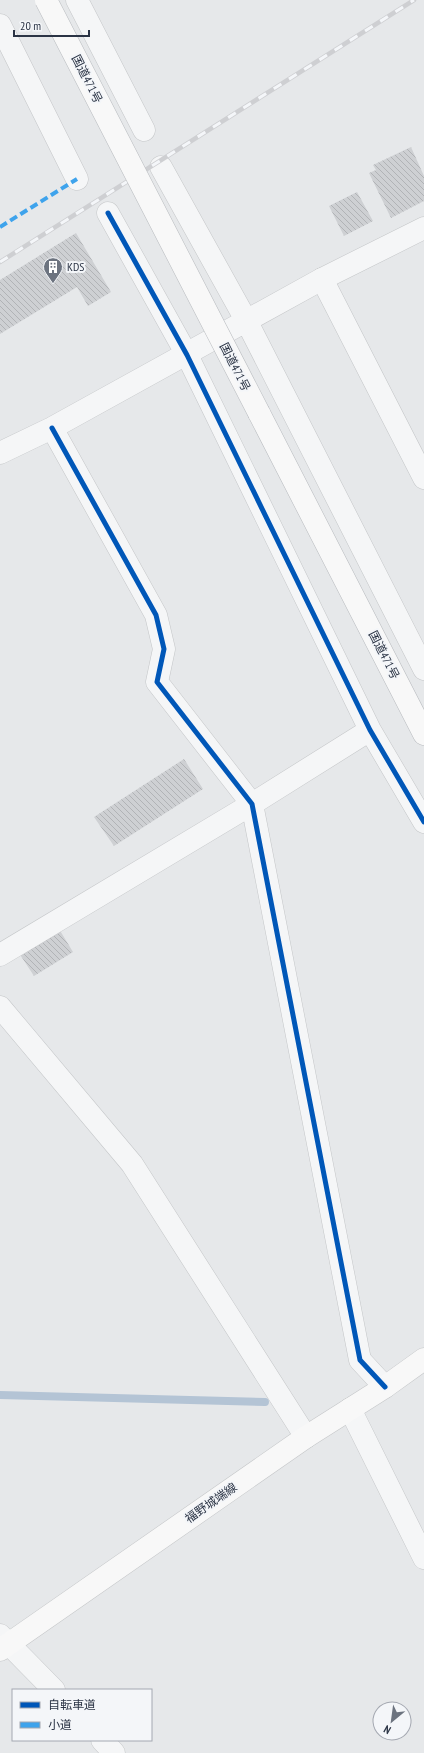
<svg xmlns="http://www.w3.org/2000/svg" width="424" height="1753" font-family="'PT Sans Narrow','Noto Sans JP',sans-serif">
  <defs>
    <pattern id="building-back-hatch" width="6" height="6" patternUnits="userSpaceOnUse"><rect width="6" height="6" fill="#ced0d3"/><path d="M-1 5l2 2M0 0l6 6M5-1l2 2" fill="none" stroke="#b1b3b6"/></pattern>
  </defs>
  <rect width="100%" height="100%" fill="#e6e8ea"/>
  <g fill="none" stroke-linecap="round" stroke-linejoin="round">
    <path stroke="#b4c4d5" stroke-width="8" d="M0,1395L265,1402"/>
  </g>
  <path fill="url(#building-back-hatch)" d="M411,147L424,176V201L391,218L369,173L376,170L373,165Z
    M357,192L373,221L344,236L329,206Z
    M76,233L111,292L88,306L77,287L0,334V280Z
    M184,759L203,789L114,846L94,817Z
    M59,929L73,952L34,976L19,953Z"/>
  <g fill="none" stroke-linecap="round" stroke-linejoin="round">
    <g stroke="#c4c6c8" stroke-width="23">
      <path id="minor" d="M77,0L144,130
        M0,25L77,179
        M161,167L247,322L424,669
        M108,213L187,355L370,730L424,822
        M52,428L156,615L164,649L157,682L252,804L360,1360L385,1387
        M0,453L52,428L322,279L424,228
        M0,955L252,804L370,730
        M350,1409L424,1558
        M0,1635L54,1690
        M102,1740L114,1753"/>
    </g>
    <g stroke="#c4c6c8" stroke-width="23">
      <path id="tertiary" d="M322,279L424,478
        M0,1007L132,1164L306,1437"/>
    </g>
    <g stroke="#c4c6c8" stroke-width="23">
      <path id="secondary" d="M0,1650L306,1437L385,1387L424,1359"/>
    </g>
    <g stroke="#b8bbbf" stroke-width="23">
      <path id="trunk" d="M259,413L424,734"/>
    </g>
    <use href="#minor" stroke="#f5f6f7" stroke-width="22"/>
    <use href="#tertiary" stroke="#f5f6f7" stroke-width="22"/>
    <use href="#secondary" stroke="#f8f8f8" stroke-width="22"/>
    <use href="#trunk" stroke="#f8f8f8" stroke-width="22"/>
    <g stroke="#cecfd2" stroke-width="4.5">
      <path id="rail" d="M0,262L414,0"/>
    </g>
    <use href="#rail" stroke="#f4f6f9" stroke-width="3" stroke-dasharray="9" stroke-linecap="butt"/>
    <g stroke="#b8bbbf" stroke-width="23" stroke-linecap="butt">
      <path id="trunk-bridge" d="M46,0L259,413"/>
    </g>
    <use href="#trunk-bridge" stroke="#f8f8f8" stroke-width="22"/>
    <path stroke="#3ea3ec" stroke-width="4" stroke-dasharray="8 4" stroke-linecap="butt" d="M0,227L77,179"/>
    <g stroke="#f4f6f9" stroke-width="8">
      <path id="cycleway" d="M108,213L187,355L370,730L424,822
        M52,428L156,615L164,649L157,682L252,804L360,1360L385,1387"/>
    </g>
    <use href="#cycleway" stroke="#0057b8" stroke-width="5"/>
  </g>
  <defs>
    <g id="building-pin" transform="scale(1)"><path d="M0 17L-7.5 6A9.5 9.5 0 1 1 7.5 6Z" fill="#6c737f" stroke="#f4f6f9"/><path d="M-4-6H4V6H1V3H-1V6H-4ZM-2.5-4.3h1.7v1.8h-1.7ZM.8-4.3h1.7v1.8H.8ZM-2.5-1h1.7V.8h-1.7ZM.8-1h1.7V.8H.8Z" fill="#fff"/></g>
  </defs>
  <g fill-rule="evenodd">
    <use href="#building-pin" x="53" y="267"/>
  </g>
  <g text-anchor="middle" stroke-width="4" stroke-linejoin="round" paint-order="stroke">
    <g font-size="12" fill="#2b3445" stroke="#f4f6f9">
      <text transform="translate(87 79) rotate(63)" y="4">国道471号</text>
      <text transform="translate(235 367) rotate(63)" y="4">国道471号</text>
      <text transform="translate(384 655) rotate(63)" y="4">国道471号</text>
      <text transform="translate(211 1503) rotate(-35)" y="4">福野城端線</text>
    </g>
    <g font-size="12" fill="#2b3445" stroke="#f4f6f9" text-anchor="start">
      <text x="67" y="271">KDS</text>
    </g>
  </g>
  <rect x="12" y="1689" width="140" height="52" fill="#f4f6f9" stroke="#a4a8b1"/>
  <rect x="20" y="1702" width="20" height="6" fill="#0057b8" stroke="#a4a8b1"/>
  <text x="48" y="1709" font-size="12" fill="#2b3445">自転車道</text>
  <rect x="20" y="1722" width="20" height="6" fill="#3ea3ec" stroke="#a4a8b1"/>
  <text x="48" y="1729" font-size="12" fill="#2b3445">小道</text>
  <g transform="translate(392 1721) rotate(209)"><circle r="19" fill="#f4f6f9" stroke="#a4a8b1"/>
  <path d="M0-3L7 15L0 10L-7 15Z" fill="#6c737f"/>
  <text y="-6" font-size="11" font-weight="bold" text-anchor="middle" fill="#2b3445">N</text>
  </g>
  <path d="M14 30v6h75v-6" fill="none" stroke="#2b3445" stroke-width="2"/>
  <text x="20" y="30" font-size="12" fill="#2b3445" stroke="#f4f6f9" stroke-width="3" paint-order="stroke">20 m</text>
</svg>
